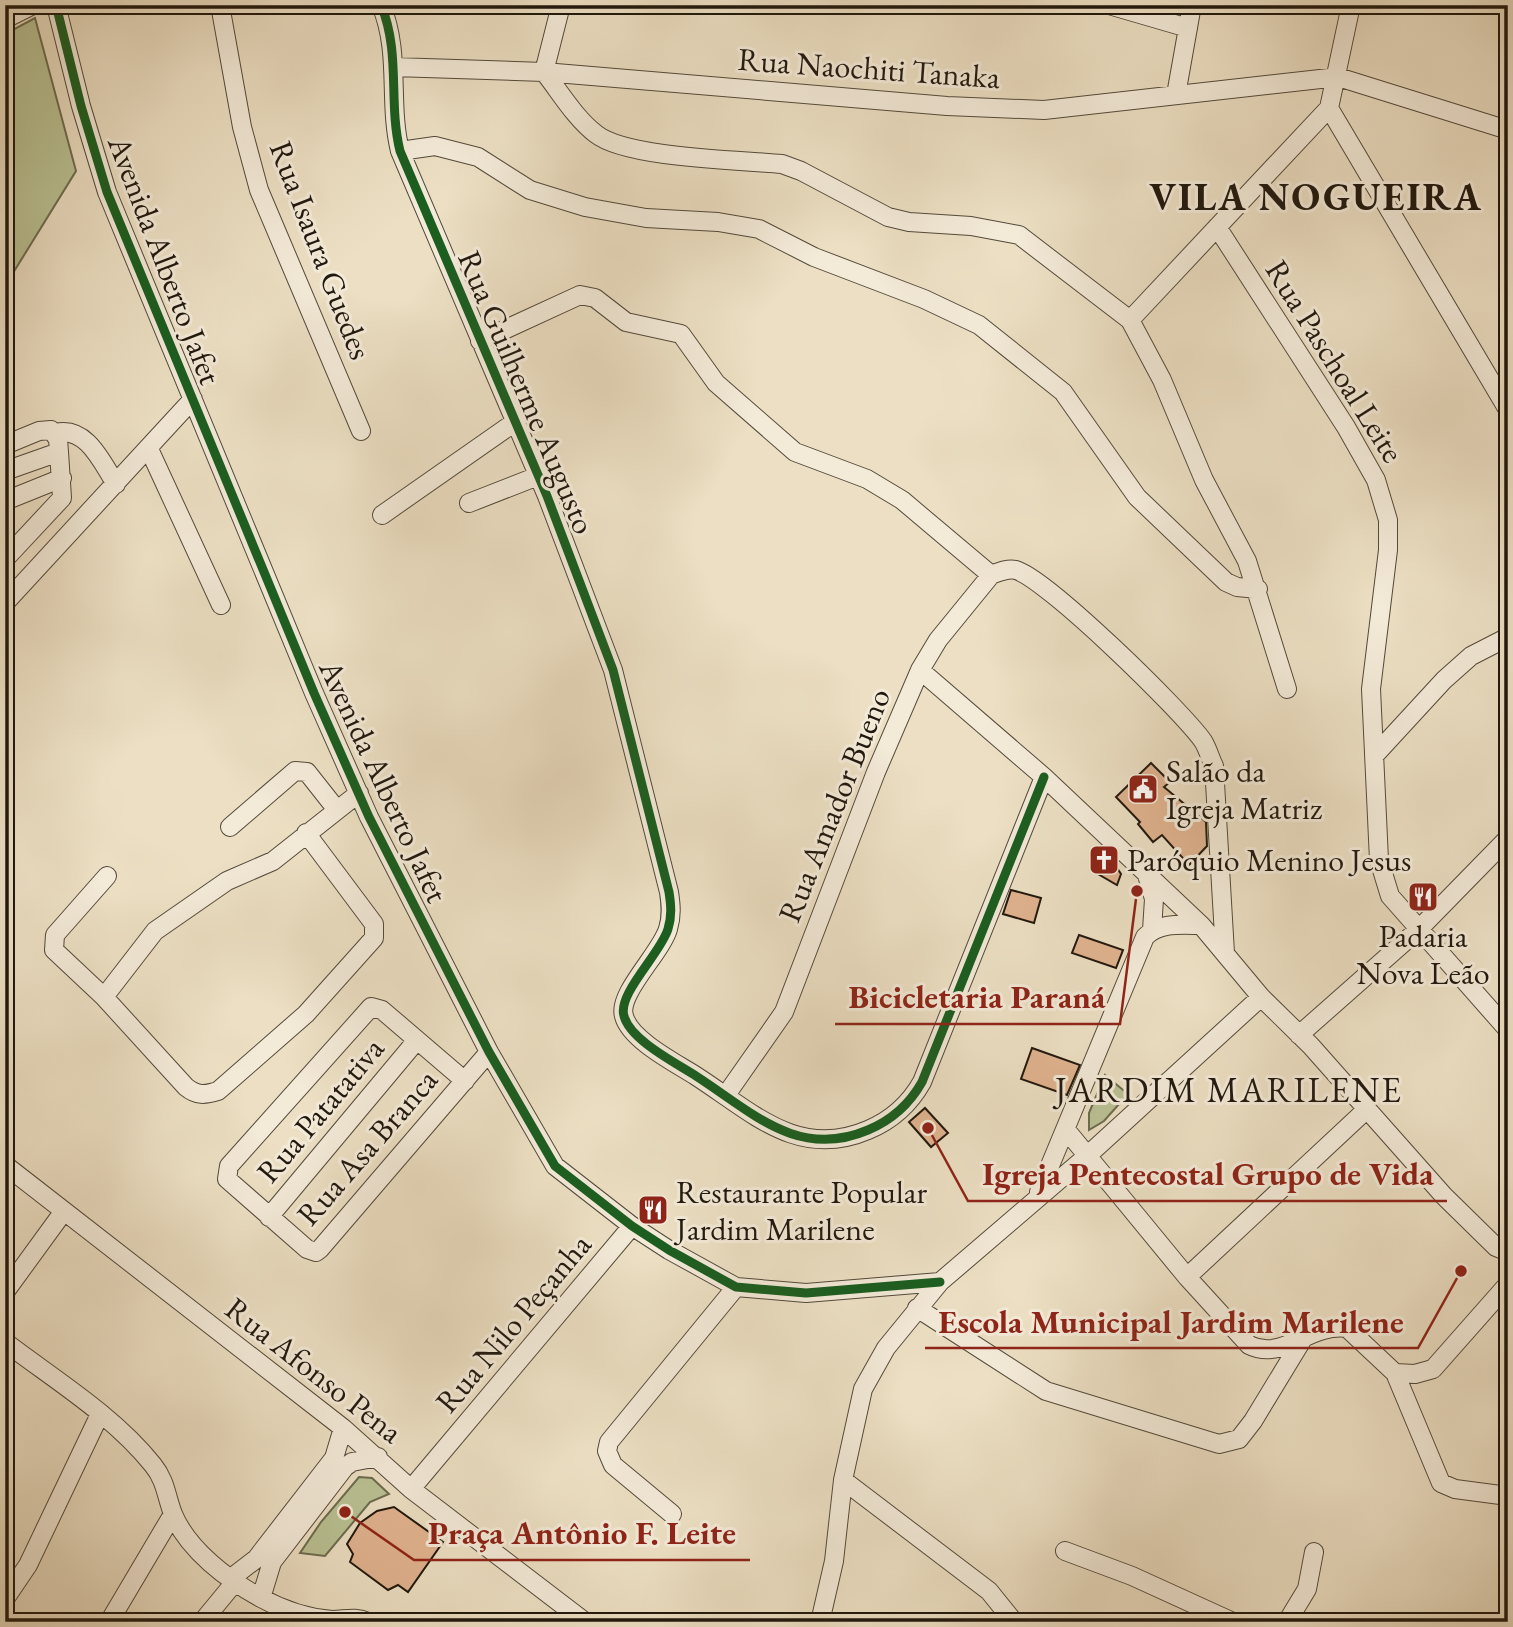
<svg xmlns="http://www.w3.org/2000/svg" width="1513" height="1627" font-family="'EB Garamond',serif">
  <rect width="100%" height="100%" fill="#ecdfc3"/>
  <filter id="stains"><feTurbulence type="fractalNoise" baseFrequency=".00286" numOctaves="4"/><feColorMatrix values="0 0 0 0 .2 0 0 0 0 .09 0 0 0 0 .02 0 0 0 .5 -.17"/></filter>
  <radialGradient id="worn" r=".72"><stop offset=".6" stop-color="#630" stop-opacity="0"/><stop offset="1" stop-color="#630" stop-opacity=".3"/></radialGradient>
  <path fill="#b9c193" stroke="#6c6c50" stroke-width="2" d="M35,18L76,171L5,286V34Z
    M1105,1075L1128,1094L1104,1121L1089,1130V1113Z
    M359,1477L372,1478L389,1494L370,1502L325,1556L300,1553L321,1522Z"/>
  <path fill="#e0b38f" stroke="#20180e" stroke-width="2" d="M1151,763L1170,782L1164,787L1206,822L1207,846L1189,865L1162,835L1153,842L1138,824L1140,822L1116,797Z
    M1104,849L1121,874L1117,885L1091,870Z
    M1011,890L1041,898L1034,923L1003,914Z
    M1079,935L1123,950L1116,968L1072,953Z
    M1032,1048L1080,1065L1067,1095L1021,1079Z
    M925,1108L948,1133L931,1147L909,1122Z
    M394,1507L443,1542L408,1592L398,1585L388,1590L350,1562L353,1554L347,1544L360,1523L377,1511Z"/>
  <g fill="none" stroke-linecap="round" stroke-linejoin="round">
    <g stroke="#534a3b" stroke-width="20">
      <path id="minor" d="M56,5L81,106L107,192L314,693L369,817L489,1052L555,1166L632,1226L669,1250L736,1287L806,1293L940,1282
        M220,5L242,127L259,190L361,431
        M381,5C401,53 388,102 400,151L547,496L613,670L669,892C671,905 672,916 668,929C661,953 617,994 624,1016C630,1040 676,1063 696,1076C752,1112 798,1160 868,1130C892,1120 909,1105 922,1082L1044,777
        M561,5L544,72C560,92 575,118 596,134C626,158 739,160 782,164L801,171L888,217L909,222L971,226L1019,235L1130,320L1162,380L1204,480L1247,561L1287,689
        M1109,5L1188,28
        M5,19L33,5
        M394,67L544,72L947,106L1044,110L1338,77L1508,130
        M1176,95L1192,5
        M1329,108L1508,410
        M400,151L435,146L478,157L530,190L585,207L646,218L718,222L759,229L814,257L924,299L979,325L1063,392L1137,497L1226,582L1237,587L1258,589
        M1217,227L1346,427L1376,480L1388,520V550L1371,689L1379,860L1390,896L1508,1030
        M1130,320L1329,108L1351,5
        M480,341L580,295L595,298L626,322L681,334L716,383L795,452L867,479L902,500L991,575
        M56,433C87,426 102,463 116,484
        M5,445L39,431L51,430L58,439L59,452L5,471
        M149,449L221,605
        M5,501L62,478
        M469,503L538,476
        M382,515L515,422
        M5,559L62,498L59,452
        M5,603L193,399
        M920,670L1044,777L1201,925L1261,997L1311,1046L1444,1196L1496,1247L1508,1252
        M1374,756L1444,680L1471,656L1508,637
        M230,827L295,771L307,772L337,810
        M1147,875L1154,899L1152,930
        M107,876L55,935L54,950L104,997L186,1087C197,1096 205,1095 218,1091L306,1014L374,938V924L306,833
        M104,997L155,931L227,881L273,861L359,793
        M1299,1035L1419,929L1508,838
        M465,1081L382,1010L371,1007L229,1166L227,1179L307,1249L316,1252L320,1249L489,1052
        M726,1095L784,1012L876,772L920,670L938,640L991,575C999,572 1007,568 1016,570C1048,580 1181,710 1203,741C1208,749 1210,758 1214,766L1225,953
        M1067,1131L1187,1277L1249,1345C1283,1362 1309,1323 1347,1328L1395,1373L1415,1374L1433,1369L1508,1284
        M5,1165L343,1428L411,1489L585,1622
        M1039,1192L1145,937C1159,922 1182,925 1201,925
        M269,1217L417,1040
        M1187,1277L1366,1110
        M5,1292L64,1211
        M917,1308L1046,1391L1219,1444L1239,1439L1253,1421L1304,1337
        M5,1342C55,1380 114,1416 153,1465C166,1481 166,1496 173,1514C188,1550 228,1580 261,1598C283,1610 306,1618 332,1620C345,1620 355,1616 368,1622
        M1395,1373L1441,1483L1455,1489L1508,1496
        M843,1480L989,1591L1014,1622
        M411,1489L632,1226
        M672,1514L613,1465L607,1451L609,1442L736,1287
        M1065,1551L1132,1576L1233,1622
        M230,1579L256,1559L334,1458L343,1428
        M261,1598L272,1562L345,1467L352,1462L378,1457
        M5,1599L28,1565L100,1414
        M109,1622L173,1514
        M202,1622L235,1582
        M820,1622L834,1561L843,1480L863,1389L886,1348L940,1282L1087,1156L1261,997
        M1287,1622L1307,1589L1314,1552"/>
    </g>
    <use href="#minor" stroke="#f3ead8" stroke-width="18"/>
    <g stroke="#f3ead8" stroke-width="13">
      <path id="cycleway" d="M56,5L81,106L107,192L314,693L369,817L489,1052L555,1166L632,1226L669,1250L736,1287L806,1293L940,1282
        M381,5C401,53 388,102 400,151L547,496L613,670L669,892C671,905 672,916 668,929C661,953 617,994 624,1016C630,1040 676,1063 696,1076C752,1112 798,1160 868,1130C892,1120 909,1105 922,1082L1044,777"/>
    </g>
    <use href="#cycleway" stroke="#1b5e20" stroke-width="9"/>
  </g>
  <defs>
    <g id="civic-square" transform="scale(1.575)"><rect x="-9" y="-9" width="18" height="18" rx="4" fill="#8f2418" stroke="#f3ead8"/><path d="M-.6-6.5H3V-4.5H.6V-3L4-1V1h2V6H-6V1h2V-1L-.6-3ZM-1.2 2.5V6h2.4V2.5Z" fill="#fff"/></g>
    <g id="church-square" transform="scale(1.575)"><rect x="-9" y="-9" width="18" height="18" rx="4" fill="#8f2418" stroke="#f3ead8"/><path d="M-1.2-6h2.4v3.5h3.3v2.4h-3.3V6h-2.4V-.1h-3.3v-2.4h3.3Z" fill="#fff"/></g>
    <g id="restaurant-square" transform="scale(1.575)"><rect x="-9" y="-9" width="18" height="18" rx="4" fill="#8f2418" stroke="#f3ead8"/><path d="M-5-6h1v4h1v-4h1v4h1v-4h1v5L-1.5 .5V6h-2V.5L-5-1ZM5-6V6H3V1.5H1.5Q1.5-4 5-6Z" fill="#fff"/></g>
  </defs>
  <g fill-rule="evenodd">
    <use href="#civic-square" x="1143" y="789"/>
    <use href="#church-square" x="1104" y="860"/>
    <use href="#restaurant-square" x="1423" y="897"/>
    <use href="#restaurant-square" x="653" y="1210"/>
  </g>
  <g text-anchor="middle" stroke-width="6" stroke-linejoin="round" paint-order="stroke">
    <g font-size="32" fill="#20180e" stroke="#f3ead8">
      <text transform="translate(869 68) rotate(4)" y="11">Rua Naochiti Tanaka</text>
      <text transform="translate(321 250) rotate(69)" y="11">Rua Isaura Guedes</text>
      <text transform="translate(165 260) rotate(69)" y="11">Avenida Alberto Jafet</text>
      <text transform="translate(1335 361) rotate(58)" y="11">Rua Paschoal Leite</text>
      <text transform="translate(527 392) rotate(67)" y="11">Rua Guilherme Augusto</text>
      <text transform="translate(384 781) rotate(65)" y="11">Avenida Alberto Jafet</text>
      <text transform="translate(834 805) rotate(-68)" y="11">Rua Amador Bueno</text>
      <text transform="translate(320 1110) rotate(-50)" y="11">Rua Patatativa</text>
      <text transform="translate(367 1147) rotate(-49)" y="11">Rua Asa Branca</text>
      <text transform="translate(513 1323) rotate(-50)" y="11">Rua Nilo Peçanha</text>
      <text transform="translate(314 1370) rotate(38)" y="11">Rua Afonso Pena</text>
    </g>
    <g font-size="32" fill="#20180e" stroke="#f3ead8" text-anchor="start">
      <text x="1166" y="782">Salão da<tspan x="1166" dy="37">Igreja Matriz</tspan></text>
      <text x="1127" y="871">Paróquio Menino Jesus</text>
      <text x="1423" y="947" text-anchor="middle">Padaria<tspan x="1423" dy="37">Nova Leão</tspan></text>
      <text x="676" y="1203">Restaurante Popular<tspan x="676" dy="37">Jardim Marilene</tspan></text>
    </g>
    <g font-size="35" letter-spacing="2" fill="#20180e" stroke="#f3ead8">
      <text x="1229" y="1102">JARDIM MARILENE</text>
    </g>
    <g font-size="38" font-weight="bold" letter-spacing="2" fill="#20180e" stroke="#f3ead8">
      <text x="1316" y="210">VILA NOGUEIRA</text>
    </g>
  </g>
  <path fill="none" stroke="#8f2418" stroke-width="2.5" d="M1137 891L1120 1024H835M928 1128L968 1201H1447M1461 1271L1418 1348H925M345 1512L414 1560H750"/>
  <g fill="#8f2418" stroke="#f3ead8" stroke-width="2.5">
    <circle cx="1137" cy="891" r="7"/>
    <circle cx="928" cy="1128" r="7"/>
    <circle cx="1461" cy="1271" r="7"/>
    <circle cx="345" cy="1512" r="7"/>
  </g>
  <g font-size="33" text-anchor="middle" font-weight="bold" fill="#8f2418" stroke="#f3ead8" stroke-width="6" stroke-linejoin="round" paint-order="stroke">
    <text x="977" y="1008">Bicicletaria Paraná</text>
    <text x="1208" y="1185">Igreja Pentecostal Grupo de Vida</text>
    <text x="1171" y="1333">Escola Municipal Jardim Marilene</text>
    <text x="582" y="1544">Praça Antônio F. Leite</text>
  </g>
  <rect width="1513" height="1627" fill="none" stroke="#ecdfc3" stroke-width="28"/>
  <rect x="7" y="7" width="1499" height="1613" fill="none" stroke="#20180e" stroke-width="3.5"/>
  <rect x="14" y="14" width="1485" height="1599" fill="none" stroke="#20180e" stroke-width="2"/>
  <rect width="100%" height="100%" filter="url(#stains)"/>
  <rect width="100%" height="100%" fill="url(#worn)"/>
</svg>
